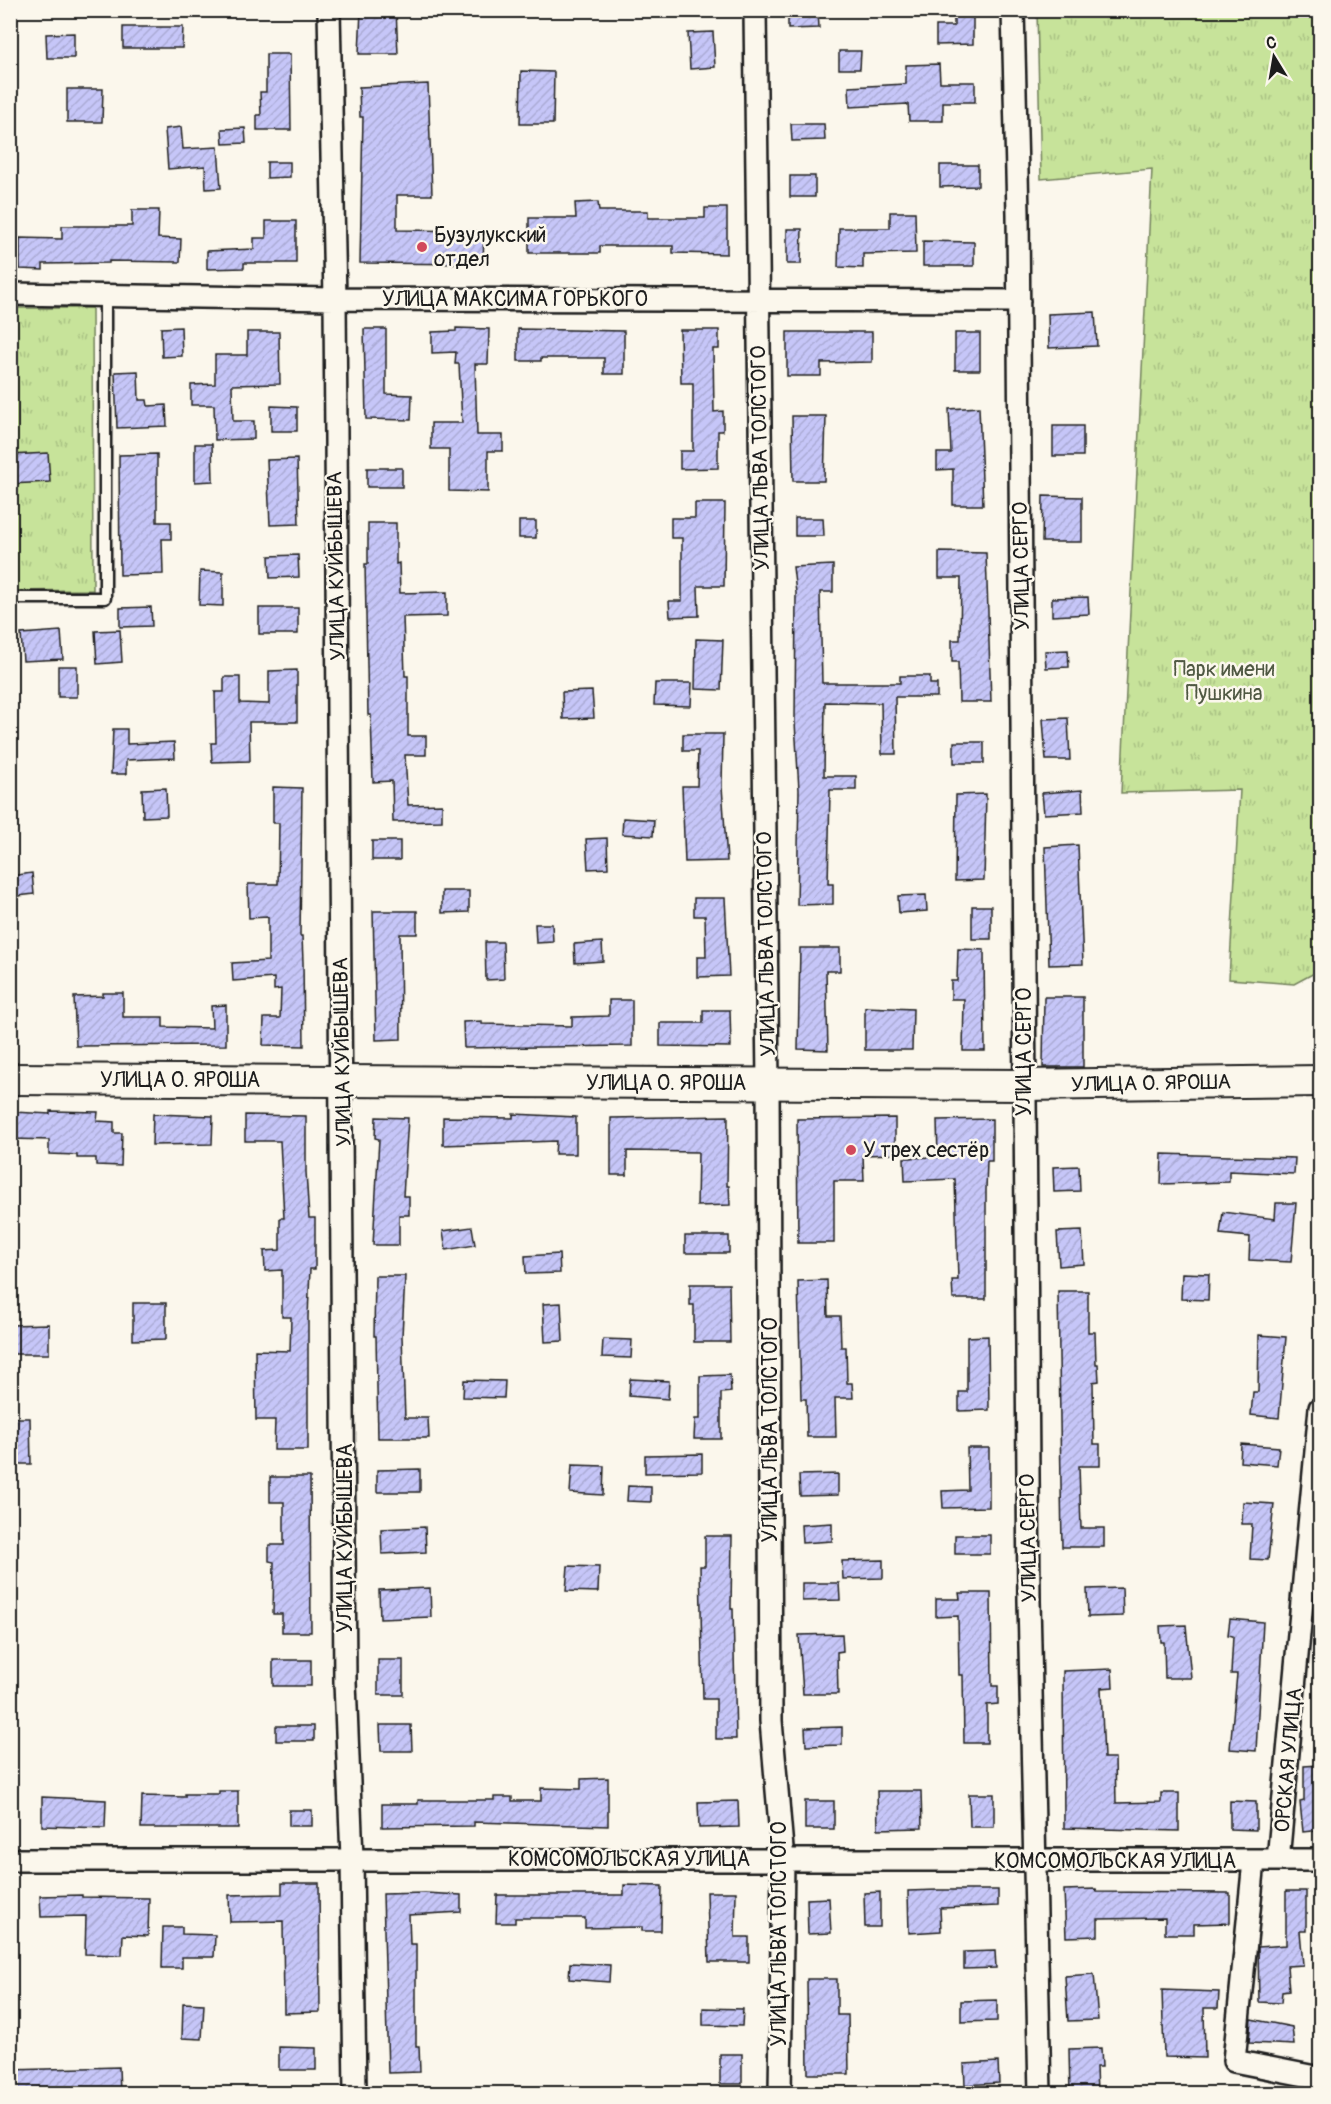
<svg xmlns="http://www.w3.org/2000/svg" width="1331" height="2104" font-family="Pangolin,sans-serif">
  <defs>
    <pattern id="park-tufts" width="24" height="20" patternUnits="userSpaceOnUse" patternTransform="scale(1.5)"><rect width="24" height="20" fill="#c7e39a"/><path d="M3 7l-1-3M5 7V3M7 7l1-3M15 17l-1-3M17 17v-4M19 17l1-3" fill="none" stroke="#aac284"/></pattern>
    <pattern id="building-hatch" width="6" height="6" patternUnits="userSpaceOnUse" patternTransform="scale(1.5)"><rect width="6" height="6" fill="#c6c6f8"/><path d="M-1 1l2-2M0 6l6-6M5 7l2-2" fill="none" stroke="#aaaad4"/></pattern>
  </defs>
  <rect width="100%" height="100%" fill="#fbf7ec"/>
  <filter id="ink" filterUnits="userSpaceOnUse"><feTurbulence type="fractalNoise" baseFrequency=".0167" numOctaves="2"/><feDisplacementMap in="SourceGraphic" scale="12" xChannelSelector="R" yChannelSelector="G"/><feConvolveMatrix kernelMatrix="1 2 1 2 8 2 1 2 1" color-interpolation-filters="sRGB"/></filter>
  <g filter="url(#ink)">
    <path fill="url(#park-tufts)" stroke="#72805b" stroke-width="1.5" d="M1037,11H1320V970L1294,984L1229,979L1240,790L1121,793L1152,169L1041,179Z
      M10,308H92L93,590L11,591Z"/>
    <path fill="url(#building-hatch)" stroke="#1c1c1c" stroke-width="1.5" d="M361,10H396L398,54H359Z
      M818,11L819,28L788,29V12Z
      M973,16V44L936,45V26H954V17Z
      M123,27H183L182,48H123Z
      M713,32L715,67L690,69L688,33Z
      M74,33V58H47L46,34Z
      M839,51H861L860,69H839Z
      M266,54H290L291,130H257V115H261L260,92H266Z
      M939,64L940,82H975V102H943V121H909L908,104L850,107L849,87L906,84V65Z
      M521,71L554,72L553,124H520Z
      M428,84L432,195H397V230L484,231L483,264L360,263L363,117H360L359,87Z
      M67,89H103L102,122H67Z
      M791,124H824L825,140L792,141Z
      M181,127L183,149L218,147L221,188L206,189L205,166L168,169L165,129Z
      M245,128L246,143L223,144L222,129Z
      M267,162H290V177L267,178Z
      M940,165H978V186L940,187Z
      M790,176H815V197H790Z
      M598,202L599,211H648V218H705V208H727V254L673,253V246H600V253H529V218H576L575,203Z
      M132,210H159L158,238L181,239L180,262L109,261V263L43,264V270L20,269V238L62,239V226H132Z
      M890,212H915L916,253L863,254V268L838,267L839,228H890Z
      M266,221H296V263H244V268L207,269V251L254,249V238H266Z
      M787,229H802L801,264H787Z
      M923,241L974,242V266H923Z
      M1095,312L1097,346L1049,348L1048,314Z
      M181,327L182,356L162,357L161,328Z
      M456,328L489,329L488,364H475L477,435H503V451H488V492L449,491V449H431V423H462L459,364H455L456,352L432,353V332L456,331Z
      M364,329H386V394L412,395L411,420L366,419Z
      M518,329L624,331V374H604V358H541V361H518Z
      M680,330H719V349H713L714,412L723,411V431H718V468L680,469V451H693V383H681Z
      M247,332H279L280,384L232,385L233,421H254V439L215,440L214,405H191V385L215,384V355H247Z
      M787,332H872V362L821,363V376H787Z
      M955,333H980V370H955Z
      M138,371L139,400H147L148,406L166,405L167,426L117,428L115,372Z
      M271,406L297,407V431H271Z
      M979,407L983,505H953V469L937,470V453H951L949,409Z
      M792,416H826L824,481H793Z
      M1053,426H1083V456H1053Z
      M195,444H212L213,481L195,482Z
      M48,453L50,482L10,484V455Z
      M157,454V522H171V539H162L163,574L120,575L119,455Z
      M297,459L299,524L270,525L267,460Z
      M367,468H402V487H367Z
      M1043,496L1082,497V542H1042Z
      M695,503H725L724,586H698L699,616L670,617L669,601H682V538H671V518H695Z
      M795,518H823L824,536H795Z
      M519,521H536V538H519Z
      M368,523H396V564L399,563L400,593L447,592V616L403,617L405,676H408V736H426V755H405L408,805L442,804V821L393,822L392,781L373,782L371,715H368L365,564H368Z
      M939,552L986,553L991,702H959L958,662H952V640H960L961,578H939Z
      M298,555L299,577L270,578L269,556Z
      M833,565V592H820L822,683H900V676H930V684H937V697H895L896,754H882L881,703L825,702L824,776H856V790H830L828,884H833V904L797,905L799,790L795,722L796,593L793,567Z
      M200,571L223,572V606L199,605Z
      M1088,597L1089,614L1052,616V598Z
      M151,607L152,626L120,627V608Z
      M259,608H298V634H259Z
      M120,630L122,662L97,664L95,631Z
      M61,631L63,659L23,661L21,634Z
      M696,639L723,640L721,690L695,689Z
      M1068,650L1069,667L1046,668L1045,651Z
      M58,666H77V697H58Z
      M297,670V722H249L250,761L212,762L211,743H216L215,692H224V677H240V703L269,704V671Z
      M655,683H692L691,706L654,705Z
      M592,691L594,718L563,719L562,692Z
      M1068,718L1070,760H1046L1043,719Z
      M113,729H127V744L174,742L175,758L126,760V774H111Z
      M683,734H723L722,786L727,861L685,862L682,786H697L698,751H683Z
      M954,742H984V763H954Z
      M273,787L302,788L300,936H302L303,962L304,1046L263,1045L264,1018H280L281,989L274,990V978L233,981L232,963L268,961V917L249,918L248,884H278L279,823H273Z
      M166,788L167,816L143,817L142,789Z
      M1082,790L1083,812L1044,814L1042,793Z
      M986,794L984,880L955,881L956,795Z
      M623,818L654,820L653,836L622,834Z
      M607,838L608,868L588,869L586,839Z
      M372,841H400V860H372Z
      M1078,845L1083,964L1049,965L1045,847Z
      M32,873L34,894L10,897V876Z
      M442,891H469V912L442,913Z
      M926,895L927,911L899,913L898,896Z
      M694,898H725L729,976L697,977V957H706L705,916H694Z
      M972,906H991V939H972Z
      M373,911H417V934H400L401,1039L376,1040Z
      M535,924H552L553,942L536,943Z
      M485,942H503L504,979L486,980Z
      M602,942L603,961L575,963L574,944Z
      M800,948H840V971H826L828,1050L798,1049Z
      M958,949L984,950L985,1051H963L964,999H951V981H957Z
      M103,993H123V1017H163V1027L212,1028L211,1006L226,1005V1045L76,1046L74,997L103,996Z
      M1044,997H1083V1067H1043Z
      M609,1000H632V1046L464,1048L463,1022L482,1021V1024L572,1026V1017L609,1016Z
      M865,1007L913,1009L912,1050H865Z
      M703,1010H730L731,1047L660,1046V1023H703Z
      M50,1111L98,1112L97,1121L114,1122V1133H122L121,1166L96,1165V1158H77V1155L49,1154V1140L13,1139L14,1112L50,1114Z
      M153,1114L213,1116L212,1144L152,1145Z
      M513,1114L576,1117V1154H555L556,1141L443,1145V1117L513,1118Z
      M245,1115L306,1116V1172L309,1218H315V1269H310L308,1317V1450H274L275,1420H256L255,1350L290,1351L291,1317H282V1270L265,1271L264,1251L280,1250V1218H284L280,1141H245Z
      M728,1116L727,1186H729L730,1205L697,1206L698,1152L627,1151V1175H611V1118Z
      M376,1117L408,1118L403,1196H409V1215H399V1245H373L379,1139L375,1138Z
      M895,1118V1154L863,1155L864,1181H834V1243H798L797,1119Z
      M992,1119V1161H987L986,1190V1299H953L952,1280H958L955,1179L905,1181L904,1158L938,1157L937,1120Z
      M1162,1154L1295,1158L1294,1174L1229,1171V1182L1161,1184Z
      M1079,1166L1080,1191L1054,1192L1053,1167Z
      M1276,1203H1296L1291,1262L1249,1260L1250,1237L1220,1234L1223,1212L1275,1219Z
      M472,1227L475,1245L446,1250L443,1231Z
      M1082,1231L1084,1264L1059,1266L1057,1232Z
      M685,1236H729V1253H685Z
      M559,1254L560,1273L526,1274L525,1256Z
      M1182,1273L1209,1274L1208,1300L1181,1299Z
      M375,1276H405L402,1336L405,1418H428L429,1438H378L376,1336H374Z
      M827,1280L828,1316H840L841,1347H846L847,1383H852L853,1398H835L836,1437H807L806,1399H801L798,1281Z
      M690,1284H729L730,1342H694V1305H690Z
      M1058,1291H1088V1332H1095L1096,1364H1098L1099,1381L1093,1382L1094,1444H1100V1466H1079L1081,1528H1104V1547H1062Z
      M133,1303H166V1339L133,1340Z
      M561,1303L563,1341L545,1342L543,1304Z
      M49,1324V1354H10V1325Z
      M1259,1335L1286,1337L1279,1418L1251,1415L1253,1392H1258Z
      M988,1336L989,1410L959,1411V1392H967V1337Z
      M603,1339L632,1340L631,1358L602,1357Z
      M730,1375L731,1392L721,1393V1439H694L695,1419H700V1376Z
      M630,1379L669,1381L668,1399L629,1396Z
      M464,1380L505,1381L504,1398L463,1397Z
      M10,1418H30L31,1464H10Z
      M1241,1444L1279,1447L1277,1465L1240,1462Z
      M967,1448H989V1507L943,1508L942,1491L968,1490Z
      M702,1454V1472L645,1473V1455Z
      M572,1465L604,1466L603,1495L570,1493Z
      M420,1469V1492H377V1470Z
      M838,1474V1495L800,1496L799,1475Z
      M270,1477H310L311,1632H282V1614H273L274,1562L269,1561V1545H284V1502H270Z
      M628,1486L651,1487V1502L627,1501Z
      M1243,1502L1274,1504L1268,1560L1250,1559L1252,1524H1242Z
      M832,1523V1541L802,1543L801,1525Z
      M425,1527L426,1552L382,1554L381,1529Z
      M955,1535H990V1554H955Z
      M705,1536H732L731,1609H733L736,1739H716V1699H703L700,1566H705Z
      M883,1560V1578L843,1579L842,1561Z
      M568,1566L599,1567L598,1592L566,1591Z
      M802,1583H839L840,1600L802,1601Z
      M430,1588L431,1617L380,1619L379,1590Z
      M1122,1588L1123,1616L1088,1617L1087,1589Z
      M959,1593H991L992,1686H998V1704L987,1705V1743H964L963,1675H959L958,1616L936,1617V1599H960Z
      M1230,1619L1263,1622L1256,1751L1230,1749L1237,1674H1231L1233,1636L1228,1635Z
      M1186,1625L1191,1678H1165L1164,1642H1161L1160,1626Z
      M842,1634L843,1651L837,1652L838,1694H803L799,1635Z
      M273,1660H311V1686H273Z
      M378,1660H403V1695H378Z
      M1112,1669L1113,1687L1101,1688L1104,1758H1115L1116,1803L1161,1802V1793H1179V1831L1064,1828L1063,1671Z
      M380,1725H411L412,1751H381Z
      M276,1726H314V1741H276Z
      M842,1727V1745L806,1746L805,1728Z
      M1320,1765V1830L1303,1832L1300,1802L1304,1801V1766Z
      M608,1778V1826L474,1822V1826L382,1827V1804H418V1800H494V1797H512V1801H541V1788L581,1789V1779Z
      M219,1791H238V1828H141L142,1796L185,1797V1794H219Z
      M877,1791H921L922,1828L878,1829Z
      M969,1794H994V1827H970Z
      M42,1797L106,1800L105,1828L42,1826Z
      M738,1801L739,1827L699,1828L698,1802Z
      M805,1801H834V1829H805Z
      M1230,1801L1256,1802V1830L1230,1829Z
      M289,1810H312V1826H289Z
      M282,1883H319L320,2012L284,2013L283,1921L230,1922L229,1895L282,1894Z
      M624,1885L662,1886L661,1931H642V1927L585,1928V1918H515V1923H496L497,1895H624Z
      M1096,1889L1097,1892L1230,1893V1923L1194,1924V1934H1165V1918L1098,1919V1936L1066,1937L1064,1890Z
      M939,1890H998V1906L940,1908L941,1931L909,1933L908,1891Z
      M1286,1891H1306V1931H1300L1303,1965L1287,1966L1289,1991L1282,1992L1281,2003L1259,2002L1258,1947L1286,1945Z
      M707,1892H736L735,1937H749V1962H709Z
      M880,1892V1927H865L864,1893Z
      M425,1893L461,1895V1912L409,1915L410,1944H416V2046H419L420,2072L388,2073L383,1894Z
      M82,1895V1897L149,1898L148,1936L123,1935L122,1955L85,1954L86,1916L41,1917L40,1896Z
      M829,1898L831,1933L808,1934L807,1899Z
      M163,1927H182V1934L215,1935L214,1957H182V1968H162Z
      M995,1951L996,1968L964,1969V1952Z
      M570,1963L610,1965L609,1982L569,1979Z
      M1094,1974L1098,2020L1068,2021L1065,1976Z
      M807,1979H837V2015H848L849,2074H808Z
      M1162,1990L1219,1992L1218,2008H1204L1205,2058L1164,2057Z
      M997,2000V2021L961,2022V2001Z
      M183,2003L204,2004L202,2039L182,2038Z
      M703,2008L743,2009L742,2026L703,2025Z
      M1251,2019L1292,2027L1294,2045L1249,2043Z
      M279,2047L316,2048V2070H279Z
      M1101,2048L1102,2067H1096L1097,2094H1070L1069,2049Z
      M720,2054H742V2084H720Z
      M998,2062L999,2083L965,2085L964,2064Z
      M119,2067L120,2094H10V2070Z"/>
    <g fill="none" stroke-linecap="round" stroke-linejoin="round">
      <g stroke="#1c1c1c" stroke-width="15">
        <path id="service" d="M10,598H105V295"/>
      </g>
      <g stroke="#1c1c1c" stroke-width="26">
        <path id="minor" d="M329,10L335,299L345,1682L352,1858L355,2094
          M755,10L768,1083L771,1721L783,1860L780,2094
          M1013,10L1018,214L1029,1601L1040,2094
          M10,294L335,299L1019,301
          M10,1860H1320
          M1278,1860L1320,1408
          M1254,1861L1234,2061L1320,2078"/>
      </g>
      <g stroke="#1c1c1c" stroke-width="34">
        <path id="secondary" d="M10,1079L1024,1085L1320,1081"/>
      </g>
      <use href="#service" stroke="#fbf7ec" stroke-width="10"/>
      <use href="#minor" stroke="#fbf7ec" stroke-width="21"/>
      <use href="#secondary" stroke="#fbf7ec" stroke-width="30"/>
    </g>
  </g>
  <g fill="#d1495b" stroke="#fbf7ec" stroke-width="2">
    <circle cx="422" cy="247" r="6"/>
    <circle cx="851" cy="1150" r="6"/>
  </g>
  <g text-anchor="middle" stroke-width="5" stroke-linejoin="round" paint-order="stroke">
    <g font-size="21" fill="#1c1c1c" stroke="#fbf7ec" text-anchor="start">
      <text x="434" y="242">Бузулукский<tspan x="434" dy="24">отдел</tspan></text>
      <text x="863" y="1157">У трех сестёр</text>
    </g>
    <g font-size="21" fill="#1c1c1c" stroke="#fbf7ec">
      <text x="515" y="306">УЛИЦА МАКСИМА ГОРЬКОГО</text>
      <text transform="translate(760 458) rotate(-91)" y="7">УЛИЦА ЛЬВА ТОЛСТОГО</text>
      <text transform="translate(336 566) rotate(-91)" y="7">УЛИЦА КУЙБЫШЕВА</text>
      <text transform="translate(1021 566) rotate(-91)" y="7">УЛИЦА СЕРГО</text>
      <text transform="translate(766 944) rotate(-91)" y="7">УЛИЦА ЛЬВА ТОЛСТОГО</text>
      <text transform="translate(342 1052) rotate(-91)" y="7">УЛИЦА КУЙБЫШЕВА</text>
      <text transform="translate(1024 1052) rotate(-90)" y="7">УЛИЦА СЕРГО</text>
      <text x="180" y="1087">УЛИЦА О. ЯРОША</text>
      <text x="666" y="1090">УЛИЦА О. ЯРОША</text>
      <text transform="translate(1151 1083) rotate(-1)" y="7">УЛИЦА О. ЯРОША</text>
      <text transform="translate(770 1430) rotate(-90)" y="7">УЛИЦА ЛЬВА ТОЛСТОГО</text>
      <text transform="translate(345 1538) rotate(-90)" y="7">УЛИЦА КУЙБЫШЕВА</text>
      <text transform="translate(1028 1538) rotate(-91)" y="7">УЛИЦА СЕРГО</text>
      <text transform="translate(1288 1760) rotate(-85)" y="7">ОРСКАЯ УЛИЦА</text>
      <text x="629" y="1866">КОМСОМОЛЬСКАЯ УЛИЦА</text>
      <text x="1115" y="1868">КОМСОМОЛЬСКАЯ УЛИЦА</text>
      <text transform="translate(779 1934) rotate(-90)" y="7">УЛИЦА ЛЬВА ТОЛСТОГО</text>
    </g>
    <g font-size="21" fill="#4f5842" stroke="#fbf7ec">
      <text x="1224" y="676">Парк имени<tspan x="1224" dy="24">Пушкина</tspan></text>
    </g>
  </g>
  <rect width="1331" height="2104" fill="none" stroke="#fbf7ec" stroke-width="36"/>
  <rect x="18" y="18" width="1295" height="2068" fill="none" stroke="#1c1c1c" stroke-width="2" filter="url(#ink)"/>
  <g transform="translate(1274 57) rotate(349)" stroke="#fbf7ec" stroke-width="4.5" paint-order="stroke">
  <path d="M0-4.5L10 22L0 15L-10 22Z" fill="#1c1c1c"/>
  <text y="-9" font-size="16" font-weight="bold" text-anchor="middle" fill="#1c1c1c">С</text>
  </g>
</svg>
